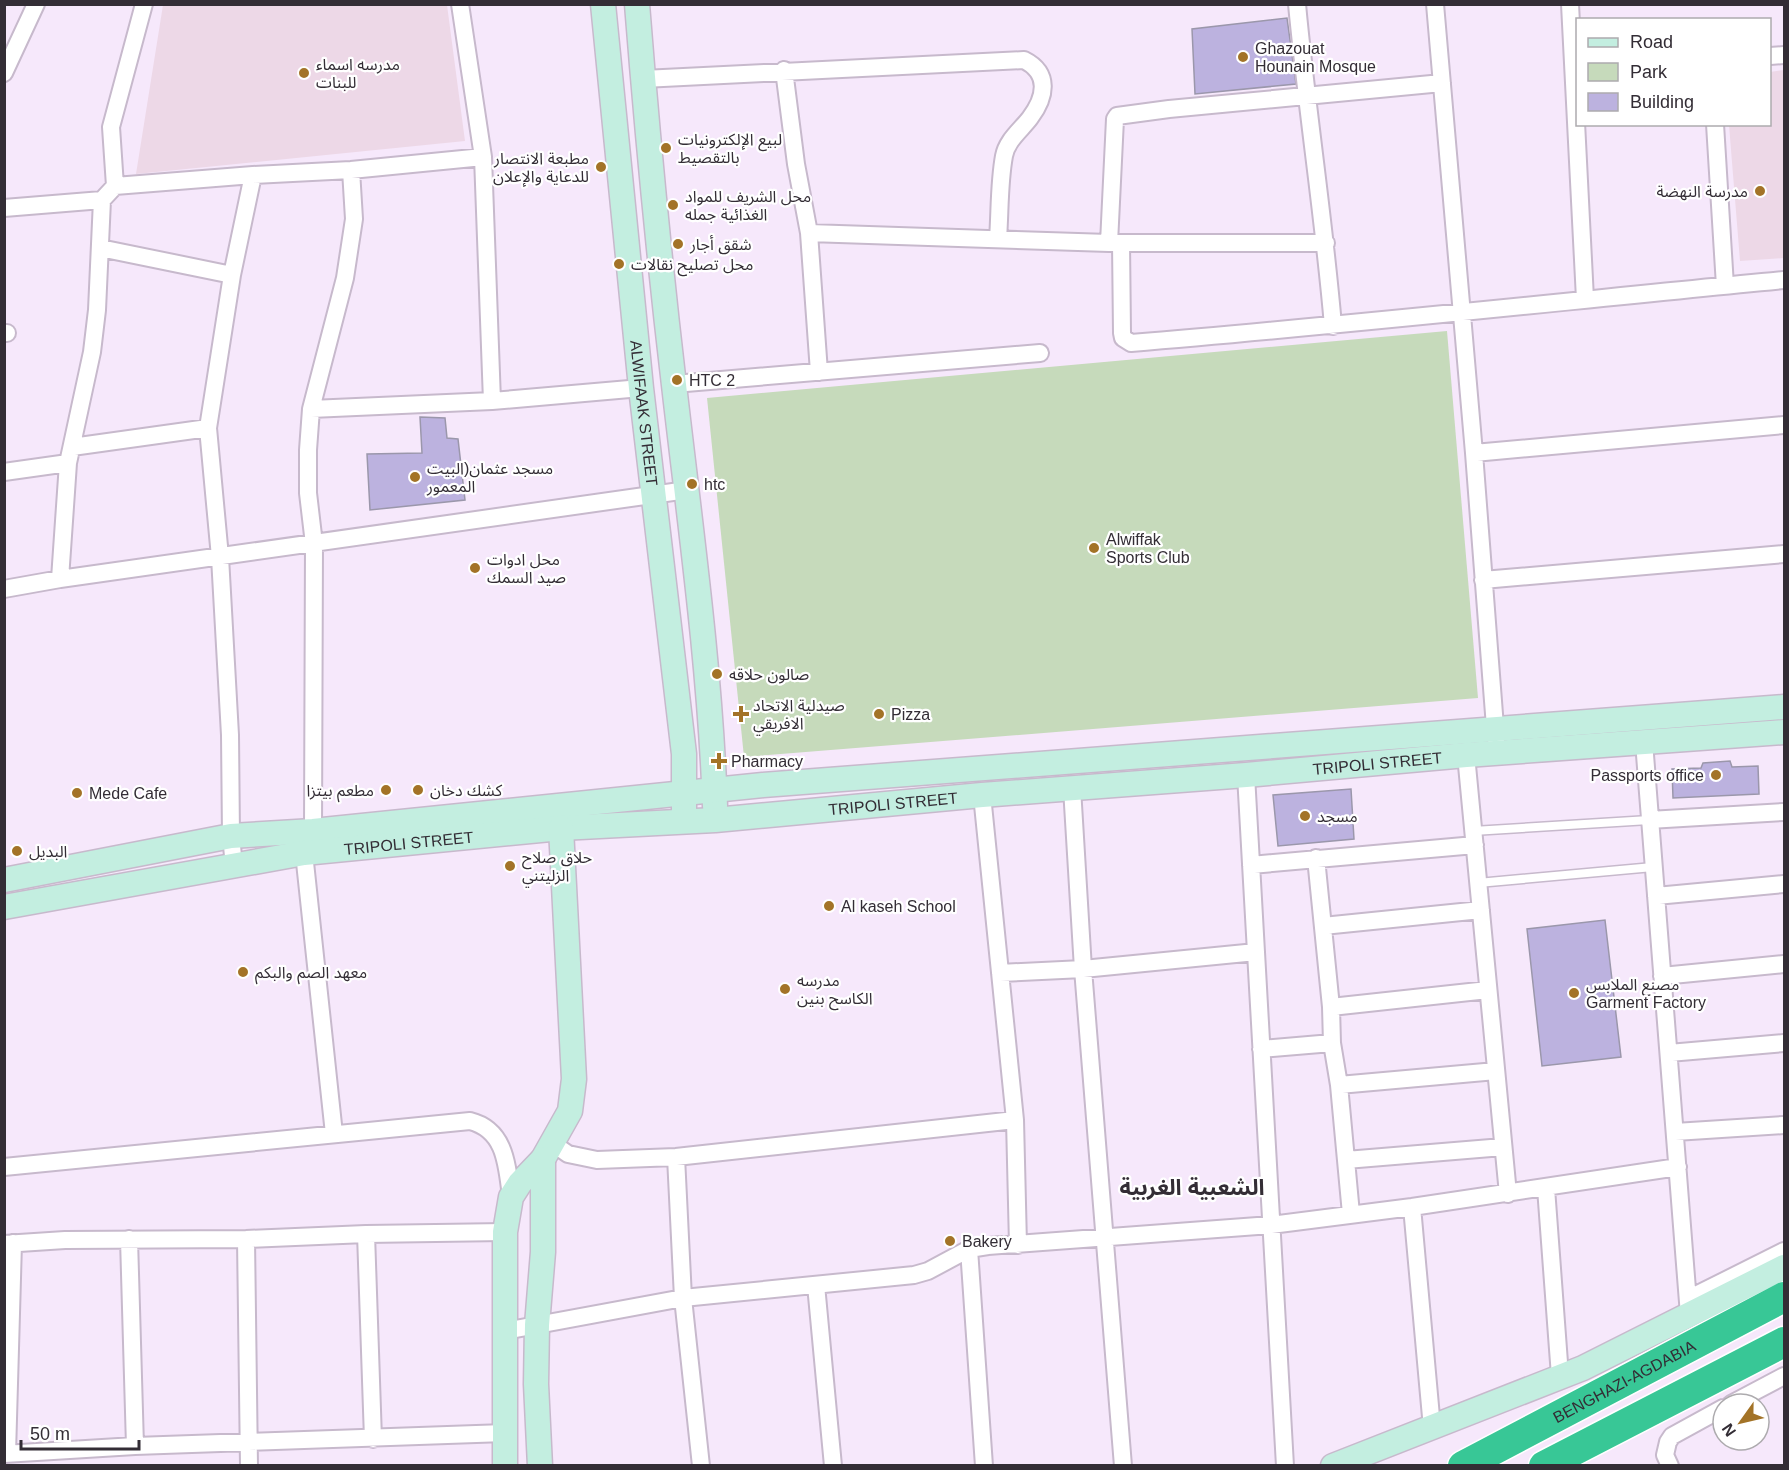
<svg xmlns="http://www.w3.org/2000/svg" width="1789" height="1470" font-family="Helvetica,'Noto Sans Arabic',sans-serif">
  <rect width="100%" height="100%" fill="#f6e8fb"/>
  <path fill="#edd8e7" d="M223,4L447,5L465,141L136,174L163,5Z
    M1784,70V258L1740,261L1729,125L1770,124V72Z"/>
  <path fill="#c6dabb" d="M1447,331L1478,698L744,757L707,398Z"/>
  <path fill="#bcb2df" stroke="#9b97ab" stroke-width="1.5" d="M1287,18L1296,84L1195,94L1192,29Z
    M420,417L445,418L447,438L458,439L465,500L370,510L367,454L422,453Z
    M1730,761L1732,767L1758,766L1759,794L1673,798L1672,769L1701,768L1703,763Z
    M1351,789L1354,839L1278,846L1273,795Z
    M1605,920L1621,1057L1542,1066L1527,929Z"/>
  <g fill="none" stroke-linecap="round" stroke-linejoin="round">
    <g stroke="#c7b9cc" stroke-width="11">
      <path id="lane" d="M1473,831L1649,820
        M1478,883L1653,867"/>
    </g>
    <g stroke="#c7b9cc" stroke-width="20">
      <path id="street" d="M460,4L483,157L492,401
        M1297,4C1307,112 1324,218 1333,326
        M1435,4L1474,453L1496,740
        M1570,4L1585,299
        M1770,56L1784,55
        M784,70L796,164L809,233L819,372
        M4,73L36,4
        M643,79L1024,60C1050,73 1046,97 1030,118C1021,130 1007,140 1004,156C999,183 1000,212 998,239
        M1715,124L1725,286
        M115,186L111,127L144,4
        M4,208L102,200L115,186L253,175L351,170L483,157
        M809,233L1109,243H1326
        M1109,243L1115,119L1117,116L1169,109L1442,83
        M1121,243L1122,333L1123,338L1131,343C1349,325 1567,301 1784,280
        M100,248L232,275
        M4,333H7
        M674,384L1040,353
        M311,409L492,401L641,388
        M72,447L208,428
        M1474,453L1784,425
        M4,472L68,463
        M60,579L68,463L92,352L97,310L102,200
        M1483,580L1784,554
        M4,589L60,579L687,490
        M1644,742L1689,1315
        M1466,755L1508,1194
        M1246,775L1285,1466
        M1072,788L1083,969L1123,1466
        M982,795L1015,1120L1018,1245
        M1649,820L1784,812
        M313,831L314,544L308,493V450L311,409L345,278L354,219L351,170
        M304,853L334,1134
        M1316,858L1331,1007L1332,1043L1339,1085L1351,1214
        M1251,865L1475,845
        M234,866L231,836L230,735L220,557L208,428L232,275L253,175
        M1656,896L1784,884
        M1323,926L1481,910
        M1000,973L1083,969L1256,952
        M1662,976L1784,964
        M1331,1007L1488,990
        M1261,1049L1332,1043
        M1669,1053L1784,1043
        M1339,1085L1496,1071
        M1675,1132L1784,1125
        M552,1143L568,1154L597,1160L676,1157L1015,1120
        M676,1157L683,1298L701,1466
        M1346,1160L1503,1147
        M4,1167L470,1121C506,1130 507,1166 511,1197
        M1546,1188L1560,1376
        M1412,1207L1432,1428
        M366,1234L373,1439
        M129,1239L135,1446
        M246,1239L249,1466
        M4,1244L65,1240L246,1239L366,1234L505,1232
        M969,1249L984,1466
        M816,1285L833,1466
        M1688,1299L1784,1251
        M505,1331L683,1298L914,1275L928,1271L969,1249L988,1246L1271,1225L1412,1207L1678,1167
        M1731,1404L1784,1376
        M4,1454L135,1446L505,1433
        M7,1454L13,1243
        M1670,1466L1665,1455L1668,1442L1672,1436L1723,1408"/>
    </g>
    <g stroke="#c7b9cc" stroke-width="27">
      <g id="secondary">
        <path id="s1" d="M603,4L641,388L684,754V811"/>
        <path d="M637,4C647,131 659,258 674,385C690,525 710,665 715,806"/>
        <path d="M4,880L231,836L313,831L763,785L1784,707"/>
        <path id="s2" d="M4,907L304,853L561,828L715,820L982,795L1246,775L1466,755L1784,732"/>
        <path d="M505,1466V1232L511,1197L520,1183L543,1159L570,1111L574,1079L561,828"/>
        <path d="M540,1466L536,1384L537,1325L543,1252V1159"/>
        <path d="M1333,1466L1583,1368L1784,1267"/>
      </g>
    </g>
    <g stroke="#fff" stroke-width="33">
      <g id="highway">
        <path id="s3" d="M1463,1466L1784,1297"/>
        <path d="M1544,1466L1784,1342"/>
      </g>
    </g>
    <use href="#lane" stroke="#fff" stroke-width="8"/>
    <use href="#street" stroke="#fff" stroke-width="16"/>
    <use href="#secondary" stroke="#c3eee0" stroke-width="24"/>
    <use href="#highway" stroke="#38c796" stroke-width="30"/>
  </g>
  <g fill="#a37327" stroke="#fff" stroke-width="2">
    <circle cx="1243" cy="57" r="6"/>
    <circle cx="304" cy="73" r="6"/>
    <circle cx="666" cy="148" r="6"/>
    <circle cx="601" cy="167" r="6"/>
    <circle cx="1760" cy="191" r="6"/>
    <circle cx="673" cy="205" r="6"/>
    <circle cx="678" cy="244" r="6"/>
    <circle cx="619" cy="264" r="6"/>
    <circle cx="677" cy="380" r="6"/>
    <circle cx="415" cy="477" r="6"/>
    <circle cx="692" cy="484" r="6"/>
    <circle cx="1094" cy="548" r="6"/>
    <circle cx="475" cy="568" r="6"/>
    <circle cx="717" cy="674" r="6"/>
    <path d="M738 705h6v6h6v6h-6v6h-6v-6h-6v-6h6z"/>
    <circle cx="879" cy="714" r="6"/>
    <path d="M716 752h6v6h6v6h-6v6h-6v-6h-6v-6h6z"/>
    <circle cx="1716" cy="775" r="6"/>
    <circle cx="386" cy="790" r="6"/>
    <circle cx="418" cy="790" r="6"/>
    <circle cx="77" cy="793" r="6"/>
    <circle cx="1305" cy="816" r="6"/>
    <circle cx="17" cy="851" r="6"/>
    <circle cx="510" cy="866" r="6"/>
    <circle cx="829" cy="906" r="6"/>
    <circle cx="243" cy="972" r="6"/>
    <circle cx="785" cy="989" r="6"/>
    <circle cx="1574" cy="993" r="6"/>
    <circle cx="950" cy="1241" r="6"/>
  </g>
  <g text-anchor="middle" stroke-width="4.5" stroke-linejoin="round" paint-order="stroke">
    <g font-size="16" fill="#332d35" stroke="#fff" text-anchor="start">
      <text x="1255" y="54">Ghazouat<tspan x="1255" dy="18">Hounain Mosque</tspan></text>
      <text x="316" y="70">مدرسه اسماء<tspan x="316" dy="18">للبنات</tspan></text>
      <text x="678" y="145">لبيع الإلكترونيات<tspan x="678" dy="18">بالتقصيط</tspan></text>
      <text x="589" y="164" text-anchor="end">مطبعة الانتصار<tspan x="589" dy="18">للدعاية والإعلان</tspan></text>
      <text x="1748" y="197" text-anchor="end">مدرسة النهضة</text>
      <text x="685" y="202">محل الشريف للمواد<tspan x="685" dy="18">الغذائية جمله</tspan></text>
      <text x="690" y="250">شقق أجار</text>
      <text x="631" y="270">محل تصليح نقالات</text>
      <text x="689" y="386">HTC 2</text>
      <text x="427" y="474">مسجد عثمان(البيت<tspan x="427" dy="18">المعمور</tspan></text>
      <text x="704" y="490">htc</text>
      <text x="1106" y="545">Alwiffak<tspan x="1106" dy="18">Sports Club</tspan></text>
      <text x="487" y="565">محل ادوات<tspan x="487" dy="18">صيد السمك</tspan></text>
      <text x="729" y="680">صالون حلاقه</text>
      <text x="753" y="711">صيدلية الاتحاد<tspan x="753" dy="18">الافريقي</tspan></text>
      <text x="891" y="720">Pizza</text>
      <text x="731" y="767">Pharmacy</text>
      <text x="1704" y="781" text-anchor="end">Passports office</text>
      <text x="374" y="796" text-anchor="end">مطعم بيتزا</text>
      <text x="430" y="796">كشك دخان</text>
      <text x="89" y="799">Mede Cafe</text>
      <text x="1317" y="822">مسجد</text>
      <text x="29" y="857">البديل</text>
      <text x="522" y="863">حلاق صلاح<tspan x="522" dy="18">الزليتني</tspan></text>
      <text x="841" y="912">Al kaseh School</text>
      <text x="255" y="978">معهد الصم والبكم</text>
      <text x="797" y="986">مدرسه<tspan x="797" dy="18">الكاسح بنين</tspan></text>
      <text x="1586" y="990">مصنع الملابس<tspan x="1586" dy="18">Garment Factory</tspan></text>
      <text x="962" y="1247">Bakery</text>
    </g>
    <g font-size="16" fill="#332d35" stroke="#fff">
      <text dy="6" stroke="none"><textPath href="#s1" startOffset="411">ALWIFAAK STREET</textPath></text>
      <text dy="6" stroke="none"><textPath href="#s2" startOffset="1382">TRIPOLI STREET</textPath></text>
      <text dy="6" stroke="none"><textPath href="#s2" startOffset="896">TRIPOLI STREET</textPath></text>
      <text dy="6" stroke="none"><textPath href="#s2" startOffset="410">TRIPOLI STREET</textPath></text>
      <text dy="6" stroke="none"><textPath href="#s3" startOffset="182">BENGHAZI-AGDABIA</textPath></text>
    </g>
    <g font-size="22" font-weight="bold" fill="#332d35" stroke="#fff">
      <text x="1192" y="1195">الشعبية الغربية</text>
    </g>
  </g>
  <rect width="1789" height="1470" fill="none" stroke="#332d35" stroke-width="12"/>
  <rect x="1576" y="18" width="195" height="108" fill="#ffffff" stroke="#adabae" stroke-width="1.5"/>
  <rect x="1588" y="38" width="30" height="9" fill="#c3eee0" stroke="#adabae" stroke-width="1.5"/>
  <text x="1630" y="48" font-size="18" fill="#332d35">Road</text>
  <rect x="1588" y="63" width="30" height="18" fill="#c6dabb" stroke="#adabae" stroke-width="1.5"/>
  <text x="1630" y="78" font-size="18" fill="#332d35">Park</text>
  <rect x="1588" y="93" width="30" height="18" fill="#bcb2df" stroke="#adabae" stroke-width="1.5"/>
  <text x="1630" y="108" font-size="18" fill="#332d35">Building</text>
  <g transform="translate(1741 1422) rotate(236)"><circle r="28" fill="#ffffff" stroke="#adabae" stroke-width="1.5"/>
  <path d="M0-4.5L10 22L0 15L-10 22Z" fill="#a37327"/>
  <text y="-9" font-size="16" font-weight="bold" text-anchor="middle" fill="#332d35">N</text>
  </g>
  <path d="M21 1440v9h118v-9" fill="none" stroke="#332d35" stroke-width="3"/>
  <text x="30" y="1440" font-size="18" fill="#332d35" stroke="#ffffff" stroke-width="4.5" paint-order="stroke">50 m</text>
</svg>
